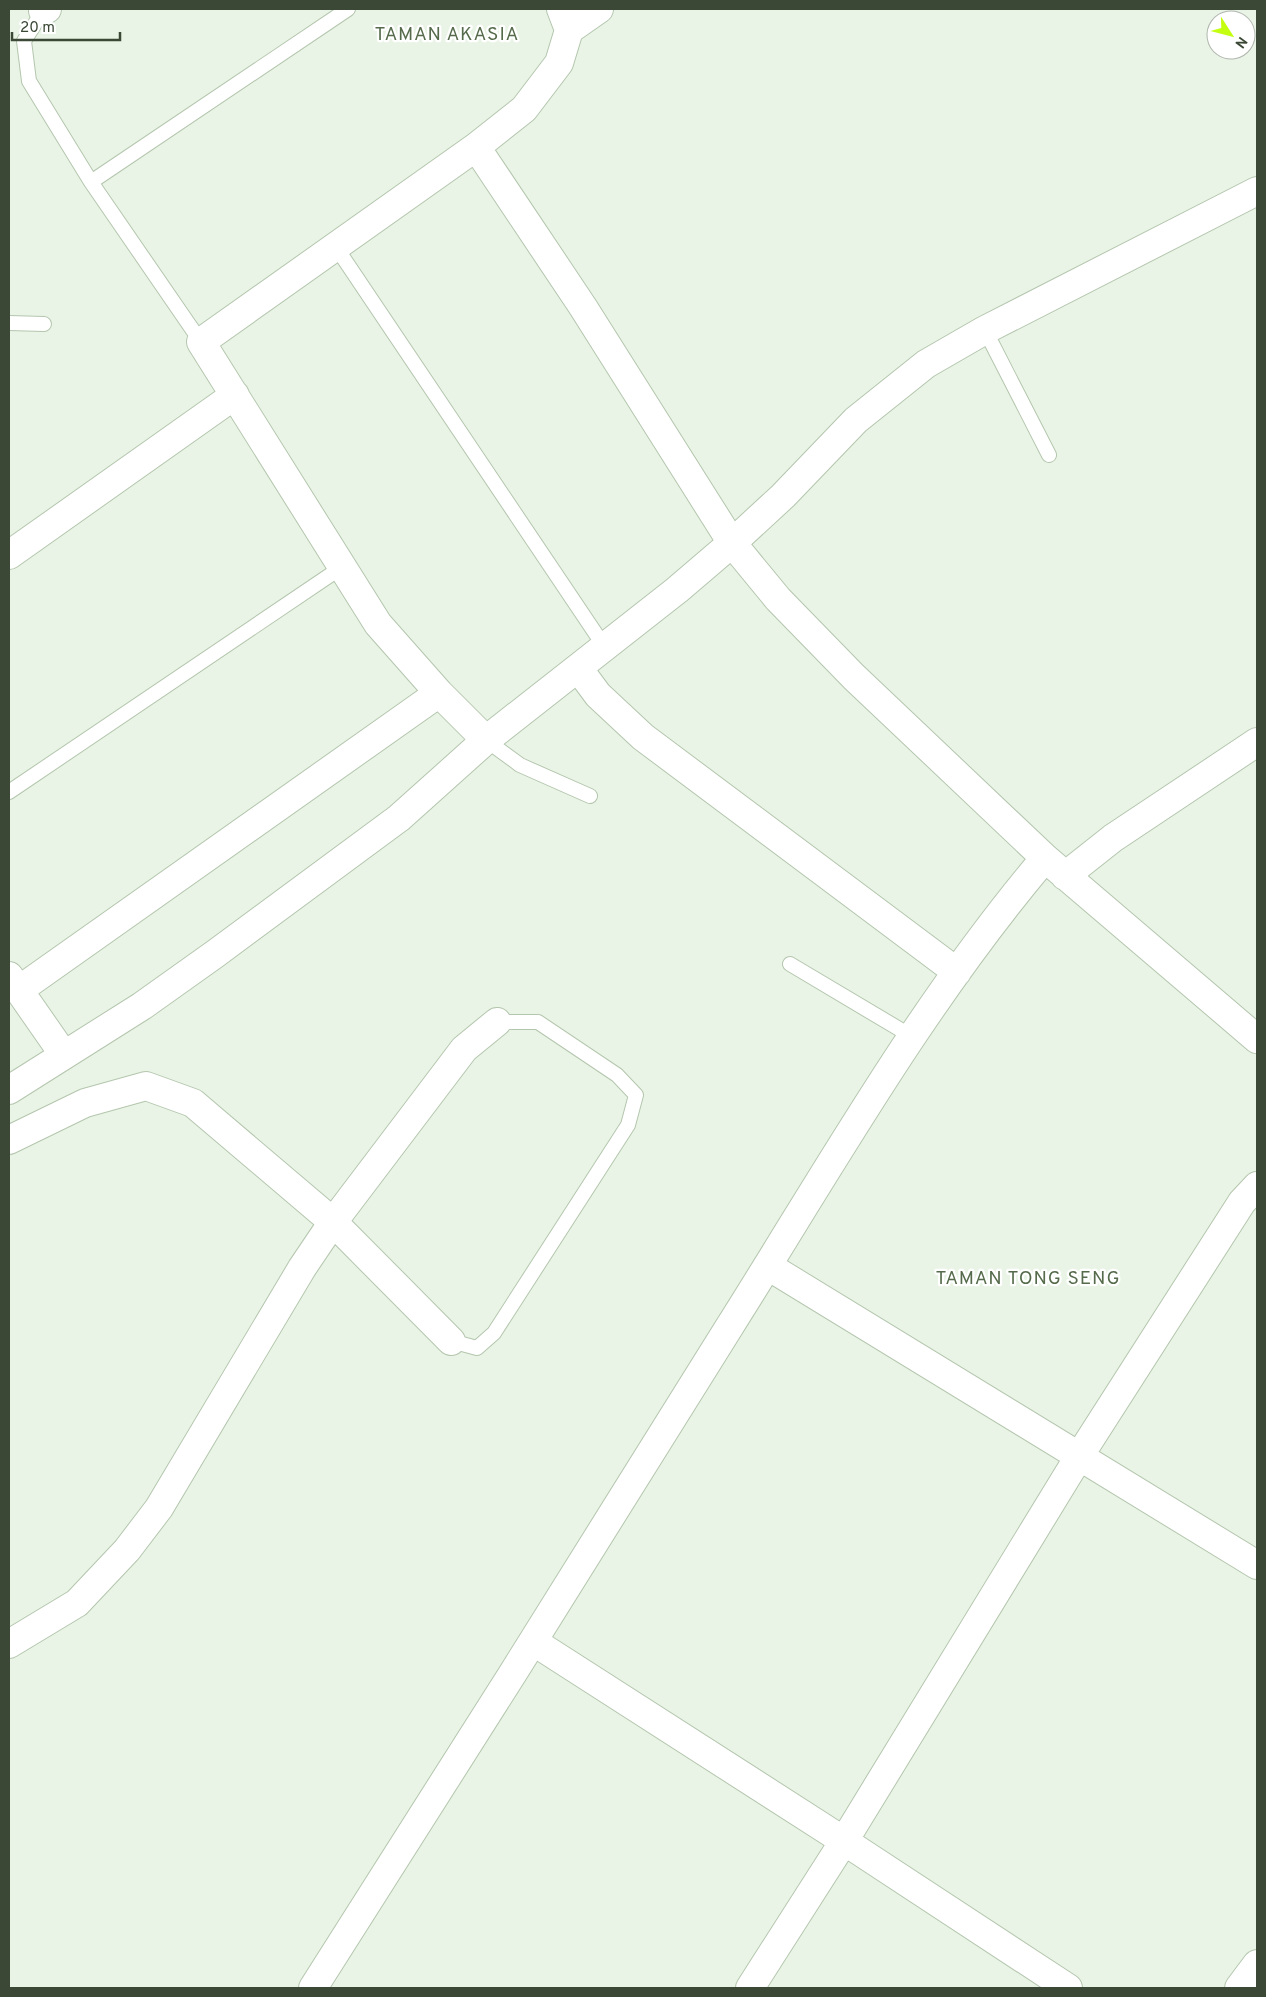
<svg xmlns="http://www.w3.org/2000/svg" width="1266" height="1997" font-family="Overpass,sans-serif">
  <rect width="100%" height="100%" fill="#e9f4e6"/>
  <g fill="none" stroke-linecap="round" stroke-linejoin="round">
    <g stroke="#b4c6ae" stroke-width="16">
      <path id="lane" d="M43,11L24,41L29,81L91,182L201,342
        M91,182L348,9
        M336,247L604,646
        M9,323L44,324
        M985,330L1049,455
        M486,740L520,765L590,796
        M9,792L342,567
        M790,964L911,1036
        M451,1341L477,1348L494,1333L628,1125L636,1095L617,1075L538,1022H497"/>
    </g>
    <g stroke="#b4c6ae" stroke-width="30">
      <path id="street" d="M561,9L569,30L559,63L524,109L476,147L583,307L732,543L778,599L854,677L1045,858L1257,1039
        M43,11L47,9
        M569,30L599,9
        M476,147L201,342L378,624L439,693L486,740
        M9,555L235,395
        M578,668L598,695L643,737L957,972
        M1065,876L1113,838L1257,742
        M9,976L64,1055
        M19,990L439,693
        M9,1090L142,1006L215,954L399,818L486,740L677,590L732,543L783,496L856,420L926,364L985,330L1257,191
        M9,1140L85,1103L146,1086L193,1103L333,1222L451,1341
        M768,1266L1257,1565
        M534,1642L844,1841L1068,1988
        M9,1644L77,1603L127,1550L159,1508L302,1268L333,1222L464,1049L497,1022
        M313,1988C453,1769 591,1550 728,1329C829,1169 922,1003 1045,858
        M750,1988L844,1841L1080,1455L1242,1202L1257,1186
        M1239,1988L1257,1964"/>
    </g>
    <use href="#lane" stroke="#fff" stroke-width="14"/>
    <use href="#street" stroke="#fff" stroke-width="28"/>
  </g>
  <g text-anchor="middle" stroke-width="4.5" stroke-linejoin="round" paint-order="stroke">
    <g font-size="19" letter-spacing="1" fill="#556b4b" stroke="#fff">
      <text x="447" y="40">TAMAN AKASIA</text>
      <text x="1028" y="1284">TAMAN TONG SENG</text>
    </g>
  </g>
  <rect width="1266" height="1997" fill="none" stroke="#3a4835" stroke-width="20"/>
  <g transform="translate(1231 35) rotate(126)"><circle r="24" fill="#ffffff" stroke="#b0b6ae"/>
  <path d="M0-4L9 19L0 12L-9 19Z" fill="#c4ff12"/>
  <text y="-8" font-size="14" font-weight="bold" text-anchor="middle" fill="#3a4835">N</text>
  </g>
  <path d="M12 32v8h108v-8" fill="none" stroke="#3a4835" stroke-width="2.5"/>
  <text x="20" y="32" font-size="15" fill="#3a4835" stroke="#ffffff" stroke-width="4" paint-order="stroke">20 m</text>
</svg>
